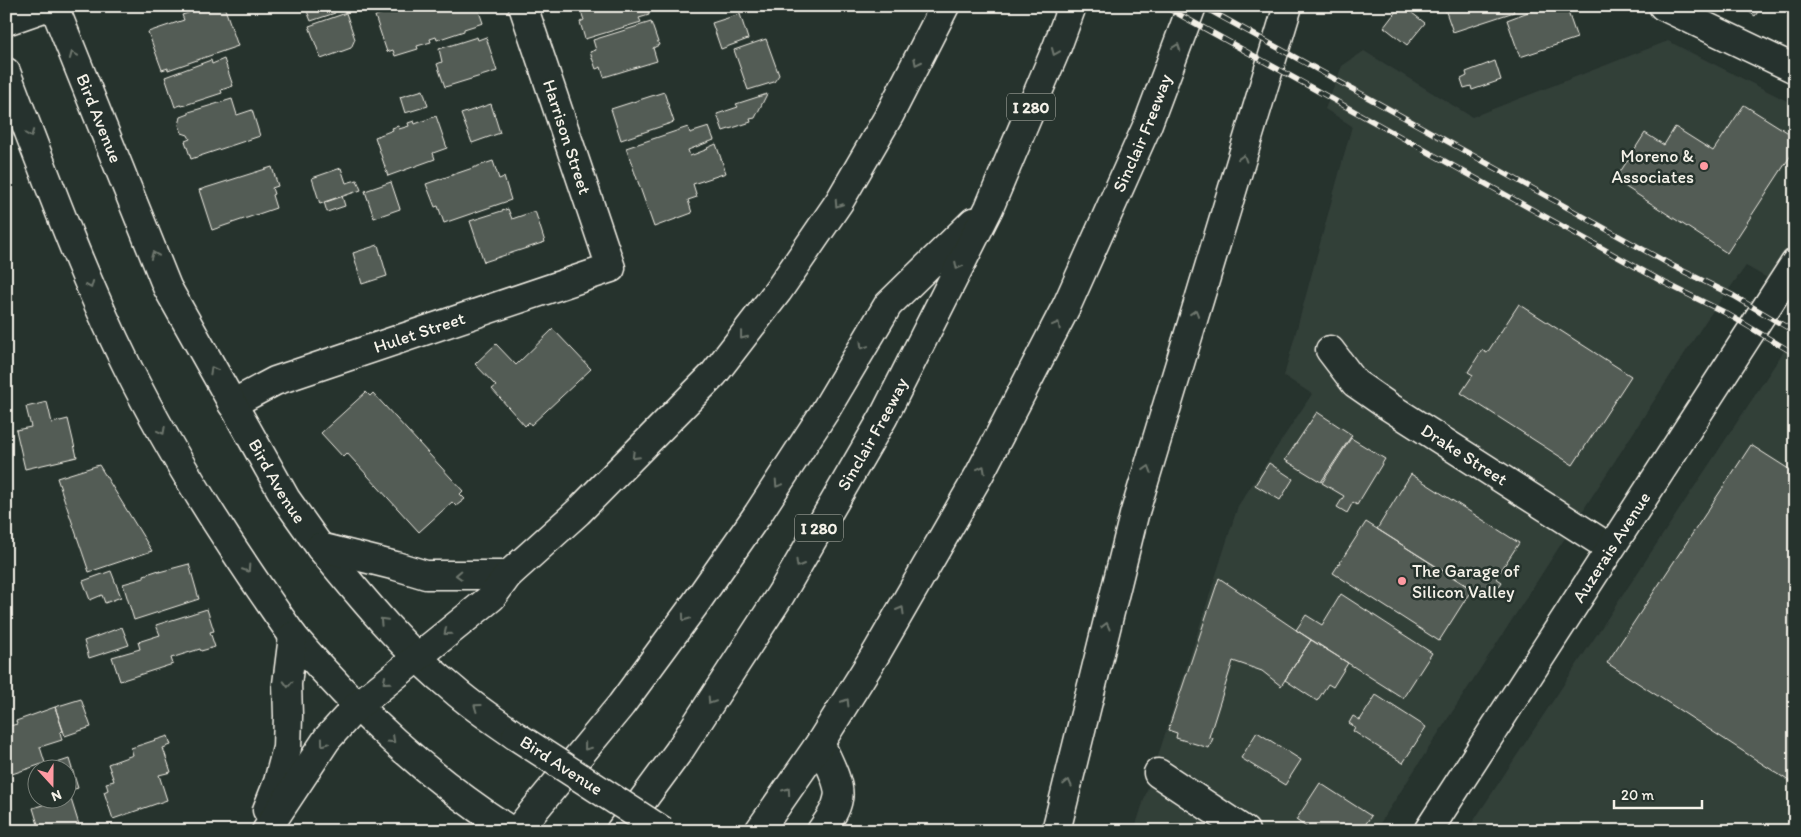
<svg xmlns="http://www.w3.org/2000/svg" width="1801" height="837" font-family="Itim,sans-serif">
  <rect width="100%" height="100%" fill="#26332d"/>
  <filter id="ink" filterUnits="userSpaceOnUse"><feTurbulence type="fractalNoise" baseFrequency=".02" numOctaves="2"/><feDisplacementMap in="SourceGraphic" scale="10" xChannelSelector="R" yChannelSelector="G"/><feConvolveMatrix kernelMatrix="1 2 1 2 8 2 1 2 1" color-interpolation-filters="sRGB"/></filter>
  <g filter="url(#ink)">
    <path fill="#333f39" d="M1668,41L1795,105V294L1746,266L1707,319L1375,831H1134L1238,506L1312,394L1284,376L1352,126L1325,109L1342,66L1364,51L1472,117Z
      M1795,334V831H1467L1759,389Z"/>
    <path fill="#525c55" stroke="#f4f1e8" d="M216,6H224L238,46L168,70V68L162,70L148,32L184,20L182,15L206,7L207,9Z
      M305,6H333L335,13L311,21Z
      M405,6H477L483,23L464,29V31L437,40L436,37L430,39L431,42L417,46L418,49L395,56L393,50L387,52L375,16Z
      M579,6H656L658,9L648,12L649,15L639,18L641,22L585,39L580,22L584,20Z
      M1400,6H1403L1425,23L1407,45L1384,27Z
      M1452,6H1512L1514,12L1453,32L1445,9Z
      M1544,6H1566L1577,38L1520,57L1507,20Z
      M1740,6H1762L1755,16Z
      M346,13L355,39L351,48L321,59L309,26Z
      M740,14L748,39L721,49L712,23Z
      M651,22L659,45L653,48L657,61L604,77L601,67L596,69L590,52L596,50L593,40Z
      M477,37L478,40L486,37L497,71L445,87L437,64L442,62L439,49Z
      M766,39L779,75L774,82L748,90L734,50Z
      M224,59L233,86L221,90L222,93L182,106L181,105L175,107L165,77L211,60L212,64Z
      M1495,61L1501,80L1472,90L1471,86L1464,88L1461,79L1467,76L1466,72Z
      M423,90L428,106L405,113L400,97Z
      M664,92L674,122L621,140L611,109Z
      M767,94L755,118L750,119L751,122L723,131L717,114L738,107L736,104Z
      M232,99L237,115L252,110L260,136L191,159L185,141L190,139L188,135L182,133L179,125L181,117L189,114V112Z
      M491,104L500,133L472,143L461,114Z
      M1744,105L1795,137V149L1727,253L1615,180L1645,133L1664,145L1675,127L1713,151Z
      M436,116L447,148L433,153L435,159L388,176L375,137L393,130L392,128L398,126L399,129L409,126L408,123L414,121L415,124Z
      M688,127L690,133L709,127L714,140L688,150L690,156L708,149L707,148L716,144L726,173L693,184L697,197L688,200L692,213L654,227L626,148Z
      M493,161L499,179L504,177L511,200L444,223L438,206L435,207L426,184Z
      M272,167L278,186L272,188L274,194L272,195L276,208L212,230L199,190Z
      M341,168L346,183L357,180L361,190L320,204L312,178Z
      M391,182L400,209L374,218L365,191Z
      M342,196L345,206L327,212L324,202Z
      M508,209L512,219L535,211L545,242L484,262L470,221Z
      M378,245L387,276L362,284L353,253Z
      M1519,304L1631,376L1573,465L1461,393L1473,375L1468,372L1482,350L1487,353Z
      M553,329L591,369L531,425L529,422L525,426L492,389L496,386L475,364L496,344L516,365Z
      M366,392L370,396L373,393L463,491L460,494L465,499L456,506L452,502L419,532L347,453L343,457L321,433Z
      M47,402L52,423L68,419L77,457L25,469L16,430L31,427L26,407Z
      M1317,412L1352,435L1321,482L1285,460Z
      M1351,438L1385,459L1357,505L1353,502L1347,513L1337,507L1344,496L1322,483Z
      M1751,445L1795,473V785L1607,663Z
      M1269,463L1293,479L1280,500L1255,485Z
      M99,465L152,551L89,572L57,478Z
      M1411,474L1519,543L1496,578L1502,582L1493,595L1488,592L1484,597L1377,529Z
      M1366,522L1472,589L1439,641L1333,573Z
      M189,564L199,599L134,620L123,584L144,578V575L159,570V572Z
      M111,571L121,597L105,603L102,595L90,600L83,581Z
      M1219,578L1311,640L1281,686L1262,671L1233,661L1209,737L1213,738L1209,748L1176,738L1177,733L1168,730Z
      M1341,594L1432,653L1403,698L1296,630L1306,615L1322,625Z
      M207,609L214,631L210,632L215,647L201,651L200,649L171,658L173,664L120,681L112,657L140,649L138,642L160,635L156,625Z
      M122,627L129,645L89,658L84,641Z
      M1311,640L1348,663L1333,687L1328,684L1317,701L1285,680Z
      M1376,695L1426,727L1403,763L1353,731L1355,727L1349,723L1353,716L1360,720Z
      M81,699L91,727L65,736L55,707Z
      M55,707L63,731L60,732L62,740L40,747L45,763L6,776V727L17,724L16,721Z
      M1257,732L1301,760L1285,785L1241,758Z
      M168,736L171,745L163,748L171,772L159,775L167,800L113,819L104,792L108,790L106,783L114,781L108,764L133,755L131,748Z
      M69,759L78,788L68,791V770H38V775L36,770Z
      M1320,783L1371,816L1361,831H1312L1296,820Z
      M68,796H70L81,831H40L33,808L58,800H68Z"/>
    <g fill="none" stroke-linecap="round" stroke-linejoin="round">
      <g stroke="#f4f1e8" stroke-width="31">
        <g id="minor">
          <path d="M1663,6L1795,69"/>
          <path id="s1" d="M1330,350L1355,383L1388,406L1610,548"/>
          <path id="s2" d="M232,404L275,381L611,268L523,6"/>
          <path d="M1158,773L1245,831"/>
        </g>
      </g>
      <g stroke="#f4f1e8" stroke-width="31">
        <g id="tertiary">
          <path d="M6,21L49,6"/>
          <path id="s3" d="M1428,831L1795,263"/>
        </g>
      </g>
      <g stroke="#f4f1e8" stroke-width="31">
        <g id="secondary">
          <path id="s4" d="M54,6L167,287L286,499L320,547"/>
          <path d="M6,72C44,171 80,271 127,366C174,461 232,550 293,636"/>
        </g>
      </g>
      <g stroke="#f4f1e8" stroke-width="31">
        <path id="primary" d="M320,547C361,597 403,649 454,690C473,707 495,721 516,736
          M293,636C358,712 427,777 511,831"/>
      </g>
      <g stroke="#f4f1e8" stroke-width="31">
        <g id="motorway">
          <path d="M320,547L396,566L426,575H508"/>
          <path d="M820,743C826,757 842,785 838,799C836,811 828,821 821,831"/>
          <path d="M267,810L278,782L287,748L288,716L287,684L293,636"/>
          <path d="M266,831L327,739L356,707L492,597L508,575L578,512L714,374L778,291L839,202L890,114L945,6"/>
          <path d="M517,831L621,705L693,607L758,514L825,411L888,305L973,222"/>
          <path id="s5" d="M620,831L679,751L781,594L883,418L989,208L1057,47L1072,6"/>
          <path id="s6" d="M759,831L820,743L877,652L979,475L1067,305L1147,126L1192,6"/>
          <path d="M1056,831L1134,515L1288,6"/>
        </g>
      </g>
      <use href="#minor" stroke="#26332d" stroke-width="28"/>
      <use href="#tertiary" stroke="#26332d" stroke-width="28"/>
      <use href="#secondary" stroke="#26332d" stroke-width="28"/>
      <use href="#primary" stroke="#26332d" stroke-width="28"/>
      <use href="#motorway" stroke="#26332d" stroke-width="28"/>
      <g stroke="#f4f1e8" stroke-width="5.5">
        <path id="rail" d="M1164,6L1665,283L1724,312L1795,354
          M1202,6L1673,266L1734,296L1795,332"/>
      </g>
      <use href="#rail" stroke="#26332d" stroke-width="4" stroke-dasharray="11" stroke-linecap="butt"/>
      <g stroke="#f4f1e8" stroke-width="31" stroke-linecap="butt">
        <g id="primary-bridge">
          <path id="s7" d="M516,736L663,831"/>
        </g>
      </g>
      <use href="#primary-bridge" stroke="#26332d" stroke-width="28"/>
    </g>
    <defs><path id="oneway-chevron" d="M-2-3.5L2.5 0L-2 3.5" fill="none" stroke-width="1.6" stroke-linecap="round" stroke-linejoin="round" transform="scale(1.25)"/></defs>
    <g stroke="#6e766e">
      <use href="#oneway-chevron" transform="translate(1177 47) rotate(-70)"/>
      <use href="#oneway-chevron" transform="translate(1055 52) rotate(113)"/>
      <use href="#oneway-chevron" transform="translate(73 55) rotate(-112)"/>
      <use href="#oneway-chevron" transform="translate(917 62) rotate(117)"/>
      <use href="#oneway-chevron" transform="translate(30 134) rotate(69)"/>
      <use href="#oneway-chevron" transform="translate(1243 158) rotate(-73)"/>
      <use href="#oneway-chevron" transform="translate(838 204) rotate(123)"/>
      <use href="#oneway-chevron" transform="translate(154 255) rotate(-112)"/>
      <use href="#oneway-chevron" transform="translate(958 266) rotate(117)"/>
      <use href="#oneway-chevron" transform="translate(90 285) rotate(68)"/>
      <use href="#oneway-chevron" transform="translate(1195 313) rotate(-73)"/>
      <use href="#oneway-chevron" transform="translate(1057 325) rotate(-62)"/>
      <use href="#oneway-chevron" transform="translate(743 336) rotate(128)"/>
      <use href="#oneway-chevron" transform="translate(863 346) rotate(121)"/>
      <use href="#oneway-chevron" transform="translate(213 370) rotate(-119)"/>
      <use href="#oneway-chevron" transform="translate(162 431) rotate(62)"/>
      <use href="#oneway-chevron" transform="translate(635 456) rotate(135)"/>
      <use href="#oneway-chevron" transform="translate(982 469) rotate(-62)"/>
      <use href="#oneway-chevron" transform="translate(1148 469) rotate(-73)"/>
      <use href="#oneway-chevron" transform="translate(778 484) rotate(123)"/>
      <use href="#oneway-chevron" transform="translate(799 564) rotate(120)"/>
      <use href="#oneway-chevron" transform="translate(247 569) rotate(57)"/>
      <use href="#oneway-chevron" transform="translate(459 575) rotate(178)"/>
      <use href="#oneway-chevron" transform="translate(901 610) rotate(-60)"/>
      <use href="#oneway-chevron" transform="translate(685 618) rotate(126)"/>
      <use href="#oneway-chevron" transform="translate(383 621) rotate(-134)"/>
      <use href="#oneway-chevron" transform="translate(1106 626) rotate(-76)"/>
      <use href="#oneway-chevron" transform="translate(447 632) rotate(141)"/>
      <use href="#oneway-chevron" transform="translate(386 681) rotate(140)"/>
      <use href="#oneway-chevron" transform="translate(288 684) rotate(92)"/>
      <use href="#oneway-chevron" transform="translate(711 701) rotate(123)"/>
      <use href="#oneway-chevron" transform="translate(846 702) rotate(-58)"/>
      <use href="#oneway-chevron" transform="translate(477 707) rotate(-144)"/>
      <use href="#oneway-chevron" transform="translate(392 740) rotate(43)"/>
      <use href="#oneway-chevron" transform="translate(324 743) rotate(126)"/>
      <use href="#oneway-chevron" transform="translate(587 747) rotate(129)"/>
      <use href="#oneway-chevron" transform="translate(1068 783) rotate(-76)"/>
      <use href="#oneway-chevron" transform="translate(787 791) rotate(-55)"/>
    </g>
  </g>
  <g fill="#ff9aa2" stroke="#26332d" stroke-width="2">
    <circle cx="1704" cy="166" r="5"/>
    <circle cx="1402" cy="581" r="5"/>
  </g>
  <g text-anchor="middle" stroke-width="5" stroke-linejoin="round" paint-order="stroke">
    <g fill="#26332d" stroke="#b6b8b0" stroke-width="1">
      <rect x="1007" y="93.5" width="48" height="27" rx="4"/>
      <rect x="795" y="514.5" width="48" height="27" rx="4"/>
    </g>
    <g font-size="16" font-weight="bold" fill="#f4f1e8">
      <text x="1031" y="113">I 280</text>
      <text x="819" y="534">I 280</text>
    </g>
    <g font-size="18" fill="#f4f1e8" stroke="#26332d">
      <text dy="6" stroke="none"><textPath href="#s4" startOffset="121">Bird Avenue</textPath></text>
      <text dy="6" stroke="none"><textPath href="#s6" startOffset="798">Sinclair Freeway</textPath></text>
      <text transform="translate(567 137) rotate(72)" y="6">Harrison Street</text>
      <text dy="6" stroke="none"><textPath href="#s2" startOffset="201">Hulet Street</textPath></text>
      <text dy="6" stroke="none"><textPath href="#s5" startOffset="471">Sinclair Freeway</textPath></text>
      <text dy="6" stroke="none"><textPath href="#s1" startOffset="172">Drake Street</textPath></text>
      <text dy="6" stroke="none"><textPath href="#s4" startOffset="526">Bird Avenue</textPath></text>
      <text dy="6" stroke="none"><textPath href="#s3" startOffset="338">Auzerais Avenue</textPath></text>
      <text dy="6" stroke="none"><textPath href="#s7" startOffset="54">Bird Avenue</textPath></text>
    </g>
    <g font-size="18" fill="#f4f1e8" stroke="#26332d" text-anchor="end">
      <text x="1694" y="162">Moreno &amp;<tspan x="1694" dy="21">Associates</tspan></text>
      <text x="1412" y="577" text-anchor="start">The Garage of<tspan x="1412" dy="21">Silicon Valley</tspan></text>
    </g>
  </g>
  <rect width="1801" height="837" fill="none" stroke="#26332d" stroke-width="25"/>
  <rect x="12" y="12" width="1776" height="812" fill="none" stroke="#f4f1e8" stroke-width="2" filter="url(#ink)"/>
  <g transform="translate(52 784) rotate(159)"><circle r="24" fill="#26332d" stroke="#787f78"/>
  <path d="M0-4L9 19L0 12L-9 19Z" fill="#ff9aa2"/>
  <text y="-8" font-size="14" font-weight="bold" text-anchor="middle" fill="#f4f1e8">N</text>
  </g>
  <path d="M1614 800v8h88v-8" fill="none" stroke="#f4f1e8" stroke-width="2.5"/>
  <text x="1621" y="800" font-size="15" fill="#f4f1e8" stroke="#26332d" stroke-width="4" paint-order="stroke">20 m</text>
</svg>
